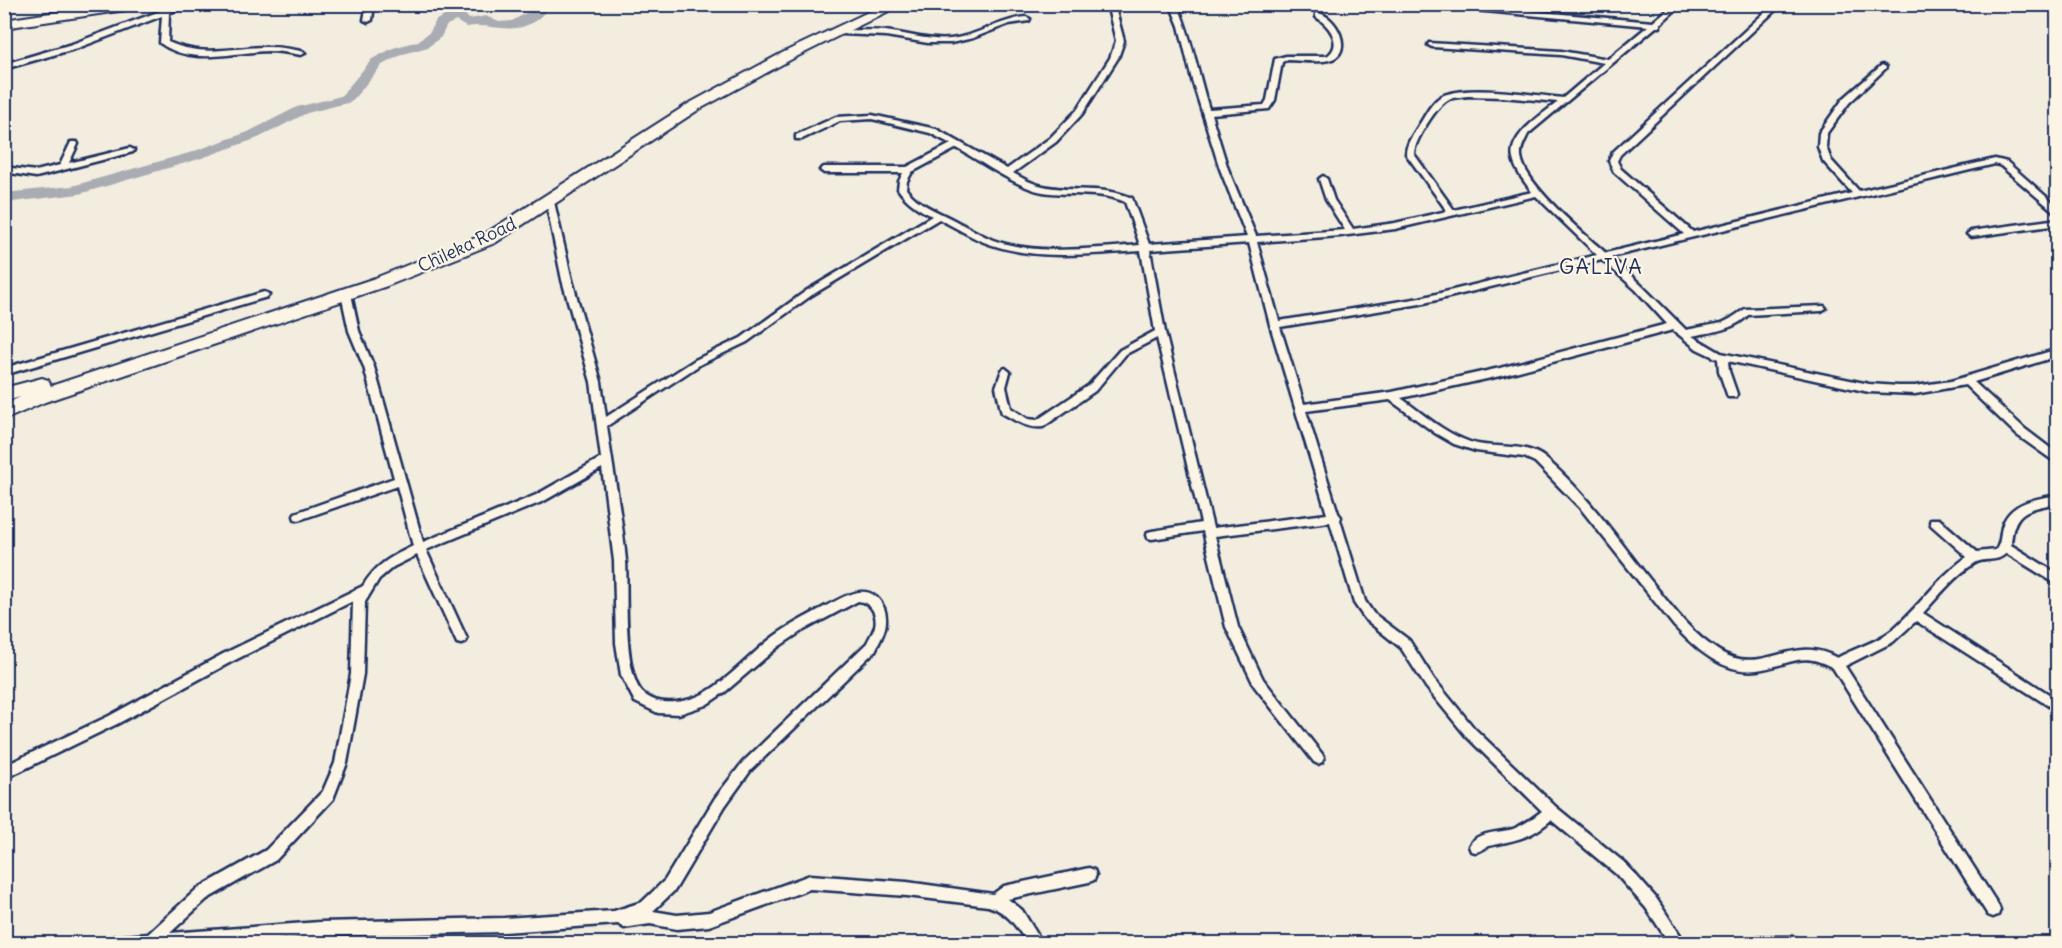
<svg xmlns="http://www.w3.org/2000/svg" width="2062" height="948" font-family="Delius,sans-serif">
  <rect width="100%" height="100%" fill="#f3ede0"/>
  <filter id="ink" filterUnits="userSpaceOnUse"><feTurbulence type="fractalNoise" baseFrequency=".0167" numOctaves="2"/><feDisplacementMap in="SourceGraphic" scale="12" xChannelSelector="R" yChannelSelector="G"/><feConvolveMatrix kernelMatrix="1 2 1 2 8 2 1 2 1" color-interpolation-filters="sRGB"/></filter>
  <g filter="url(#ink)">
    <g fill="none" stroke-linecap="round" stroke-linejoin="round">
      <path fill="#a9acb3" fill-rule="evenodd" d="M533,4H546V11C519,41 496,22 466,27L456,21L447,25L441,37L428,47L403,54L382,65L351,102L307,113L258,138L199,159L79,194L4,203V193L72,186L189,153L248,132L297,107L341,96L372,59L393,48L418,41L430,32L436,20L453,12H463L469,19L486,16L499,22L512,21L533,9Z"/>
      <g stroke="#1b2f5e" stroke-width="5">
        <path id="street" d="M179,4H190L169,13L168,42C204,58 232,47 269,47C280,47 290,49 301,51L305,53L301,55C290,53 279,51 268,51C233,52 191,66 160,43L162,16L78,48L4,69V64L72,44Z
          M367,4H374L372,20L368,22L364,20Z
          M1107,4H1114L1124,41L1118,58L1083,113L1056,142L1013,173C1022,178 1032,184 1043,186C1073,193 1102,185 1132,198L1149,244L1247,237L1220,169L1192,80L1179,26L1170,4H1177C1192,38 1198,74 1209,109L1264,105L1267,100L1275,59L1286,56H1327C1344,44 1329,25 1316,17V13C1336,13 1356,54 1329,60C1316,63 1300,60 1287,60L1282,62L1275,100L1269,109L1211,114L1228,169L1256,236L1345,230L1326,200L1319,179L1323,176L1327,179L1334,200L1353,229L1395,223L1447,211L1406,154C1406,143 1414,134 1419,125C1425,116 1432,101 1442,96C1468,84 1533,95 1563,98L1604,63L1561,55L1432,47L1428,45L1429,43L1561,51L1608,59L1648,26L1453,8L1449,6L1451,4L1653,22L1674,4H1682L1660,24V27H1656L1528,134C1525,141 1520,148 1521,156C1523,183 1584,234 1606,253L1684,234L1614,172L1609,161L1613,152L1774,4H1782L1620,155L1617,161L1621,169L1693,232L1852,193L1823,161L1818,147L1819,133L1843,99L1882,65L1886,67L1885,69L1849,103L1827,133L1826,147L1831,160L1859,191L1995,159L2007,162L2058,207V215L2001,166L1995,164L1611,257L1642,286L1686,330L1722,323L1730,319L1745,309L1824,306L1826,308L1821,311L1748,315C1734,330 1711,332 1692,336L1721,353L1869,384L1898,386H1915L1951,381L2058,349V356L1974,382L2025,429L2058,454V464L2017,435L1965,385L1915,394L1869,392L1728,361L1729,371L1737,394L1736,397H1728L1719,371L1718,359L1697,349L1673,330L1500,376L1401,398C1423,414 1444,433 1470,442C1494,450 1524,441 1545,458C1588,494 1620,543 1655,586C1674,610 1693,635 1719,651C1763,678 1792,632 1837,658C1855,648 1875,643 1891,631C1918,608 1938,577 1967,557L1931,525L1930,522L1931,519H1939L1977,552L1996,550C2001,543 2000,535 2002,527C2009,502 2035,499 2058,495V503C2027,509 2013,510 2011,545L2058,574V585L2006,553C1998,563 1985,557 1975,563C1955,575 1939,596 1923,613L2058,700V712L1916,621L1893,642L1845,666L1998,905L2000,910L1998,915L1993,917L1988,915L1833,668C1801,649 1789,666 1757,670C1723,674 1696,649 1674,626L1581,509L1535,462L1524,457L1476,451L1454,444L1435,433L1390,400L1306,411L1338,513L1341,517L1340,520L1365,601L1373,613L1409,640L1434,679L1474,728L1556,807L1626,864L1656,898L1686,944H1670L1646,908L1616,874L1551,820C1529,839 1516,840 1489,846C1484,848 1481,851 1476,852L1471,851L1469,846C1476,831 1499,833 1513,829C1524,825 1533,818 1542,811L1466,736L1426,687L1401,648L1365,619L1354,603L1330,522L1215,536L1238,627L1263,679L1322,754L1324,758L1322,762L1318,764L1314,762L1255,687L1226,627L1203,531L1152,539L1148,538L1147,535L1148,532L1152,531L1201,523L1157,338L1126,354L1095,391L1043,427C1027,429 1015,420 1002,413L1001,410L996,387L1002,370L1005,368L1010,372L1006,387L1011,408L1028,419L1037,420L1089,385L1120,350L1155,331L1141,251C1091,254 1037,261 989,244C972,238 955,227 939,219L812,295L747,342L701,364L607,426C613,471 622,516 626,561C628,590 622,676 644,694C658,706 681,703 696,697C719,689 748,657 768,641C785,627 806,617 826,606C846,596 870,579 884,608C890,624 882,637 875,651L751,770L725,806L675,890L653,911L677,915L709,912L810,875L907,882L993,894L1004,886L1089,868L1094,870L1096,875L1094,880L1089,882L1008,899L1022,910L1043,944H1028C1016,926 1008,912 988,906L907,896L810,889L709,926L677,929L650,924L624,928L618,924L504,932L320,936L216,944H106L108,939L113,937L148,934L197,889L266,850L323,791L335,763L351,674L353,601L231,662L117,724L4,779V766L109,716L223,654L363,586C376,564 391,557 413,546L397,486L299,520L295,519L294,516L295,513L394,478L364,367L349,331L341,294L343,292L346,291L351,294L359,331L374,367L423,542L536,495L601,458L591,382L562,280L546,202L547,200H553L554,202L572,280L601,382L606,417L695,360L741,338L806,291L932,216C918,209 907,202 898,189L899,181L903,173H824L820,170L824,167H907L951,144L930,133L872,119L840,121L802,139H796V135L836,117L872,115L936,129L1007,169L1050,138L1077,110L1110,58L1116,41ZM1468,96L1502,97L1558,102C1543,114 1507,136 1513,159C1516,172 1525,182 1532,192L1454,210L1414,154C1414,141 1437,105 1449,99C1455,97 1462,97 1468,96ZM957,148C980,161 1018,188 1043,192C1070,196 1100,191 1125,202L1140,245C1094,248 1037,256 993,240C979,234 966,226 952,219C936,211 918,204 906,189L907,181L912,172ZM1536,196L1597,255L1420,298L1279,321L1257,242L1340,236L1395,229ZM1249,243L1270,325L1327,514L1213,528L1165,332L1150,250ZM1602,260L1636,290L1667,324L1500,368L1392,392L1304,404L1280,327L1420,304ZM602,468L614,561L616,643L621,675L635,702L658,713L679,714L706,705L725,692L778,647L802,631L858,601C870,602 878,613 875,626C874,631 869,638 867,643L743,762L715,798L665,880L642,902L614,911L504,918L320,922L170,933L207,899L276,860L333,799L347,763L363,674L365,602L379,579L393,567L417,555L457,643L461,644L465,643L467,639L426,550L544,501Z
          M1026,17L1030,19L1029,21L1009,24L973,38L951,43H928L886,36L841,34L837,32L841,30C858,31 875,29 892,32C912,35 931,41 951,39C977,36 1000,20 1026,17Z
          M71,142H77L78,144L69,163L130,148L134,150L133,152L36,177L4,172V167L36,171L60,165Z
          M2058,219V225L1971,237L1967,234L1971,231Z
          M264,292L267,293L269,295L267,297L4,375V368Z
          M1756,937H1794L1799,939L1801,944H1749L1751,939Z"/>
      </g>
      <g stroke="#1b2f5e" stroke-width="4">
        <path id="highway" d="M109,4H145L139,8L4,28V20Z
          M885,4H903L792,59L698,110L495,243L387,286L45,402L4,420V405L20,397L4,402V388L42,378L48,380L51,386L375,278L483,235L688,104L782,53Z"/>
      </g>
      <use href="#street" fill="#fcf5e5" fill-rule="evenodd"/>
      <use href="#highway" fill="#fcf5e5" fill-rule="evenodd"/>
    </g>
  </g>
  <g text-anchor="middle" stroke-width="4.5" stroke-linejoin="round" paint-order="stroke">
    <g font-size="18" fill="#1b2f5e" stroke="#fcf5e5">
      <text transform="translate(467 245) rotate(-25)" y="6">Chileka Road</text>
    </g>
    <g font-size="21" letter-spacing="1.5" fill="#1b2f5e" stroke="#fcf5e5">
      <text x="1601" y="274">GALIVA</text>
    </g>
  </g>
  <rect width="2062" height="948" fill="none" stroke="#fcf5e5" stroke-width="24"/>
  <rect x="12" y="12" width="2038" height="924" fill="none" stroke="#1b2f5e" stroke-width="2" filter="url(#ink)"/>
</svg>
